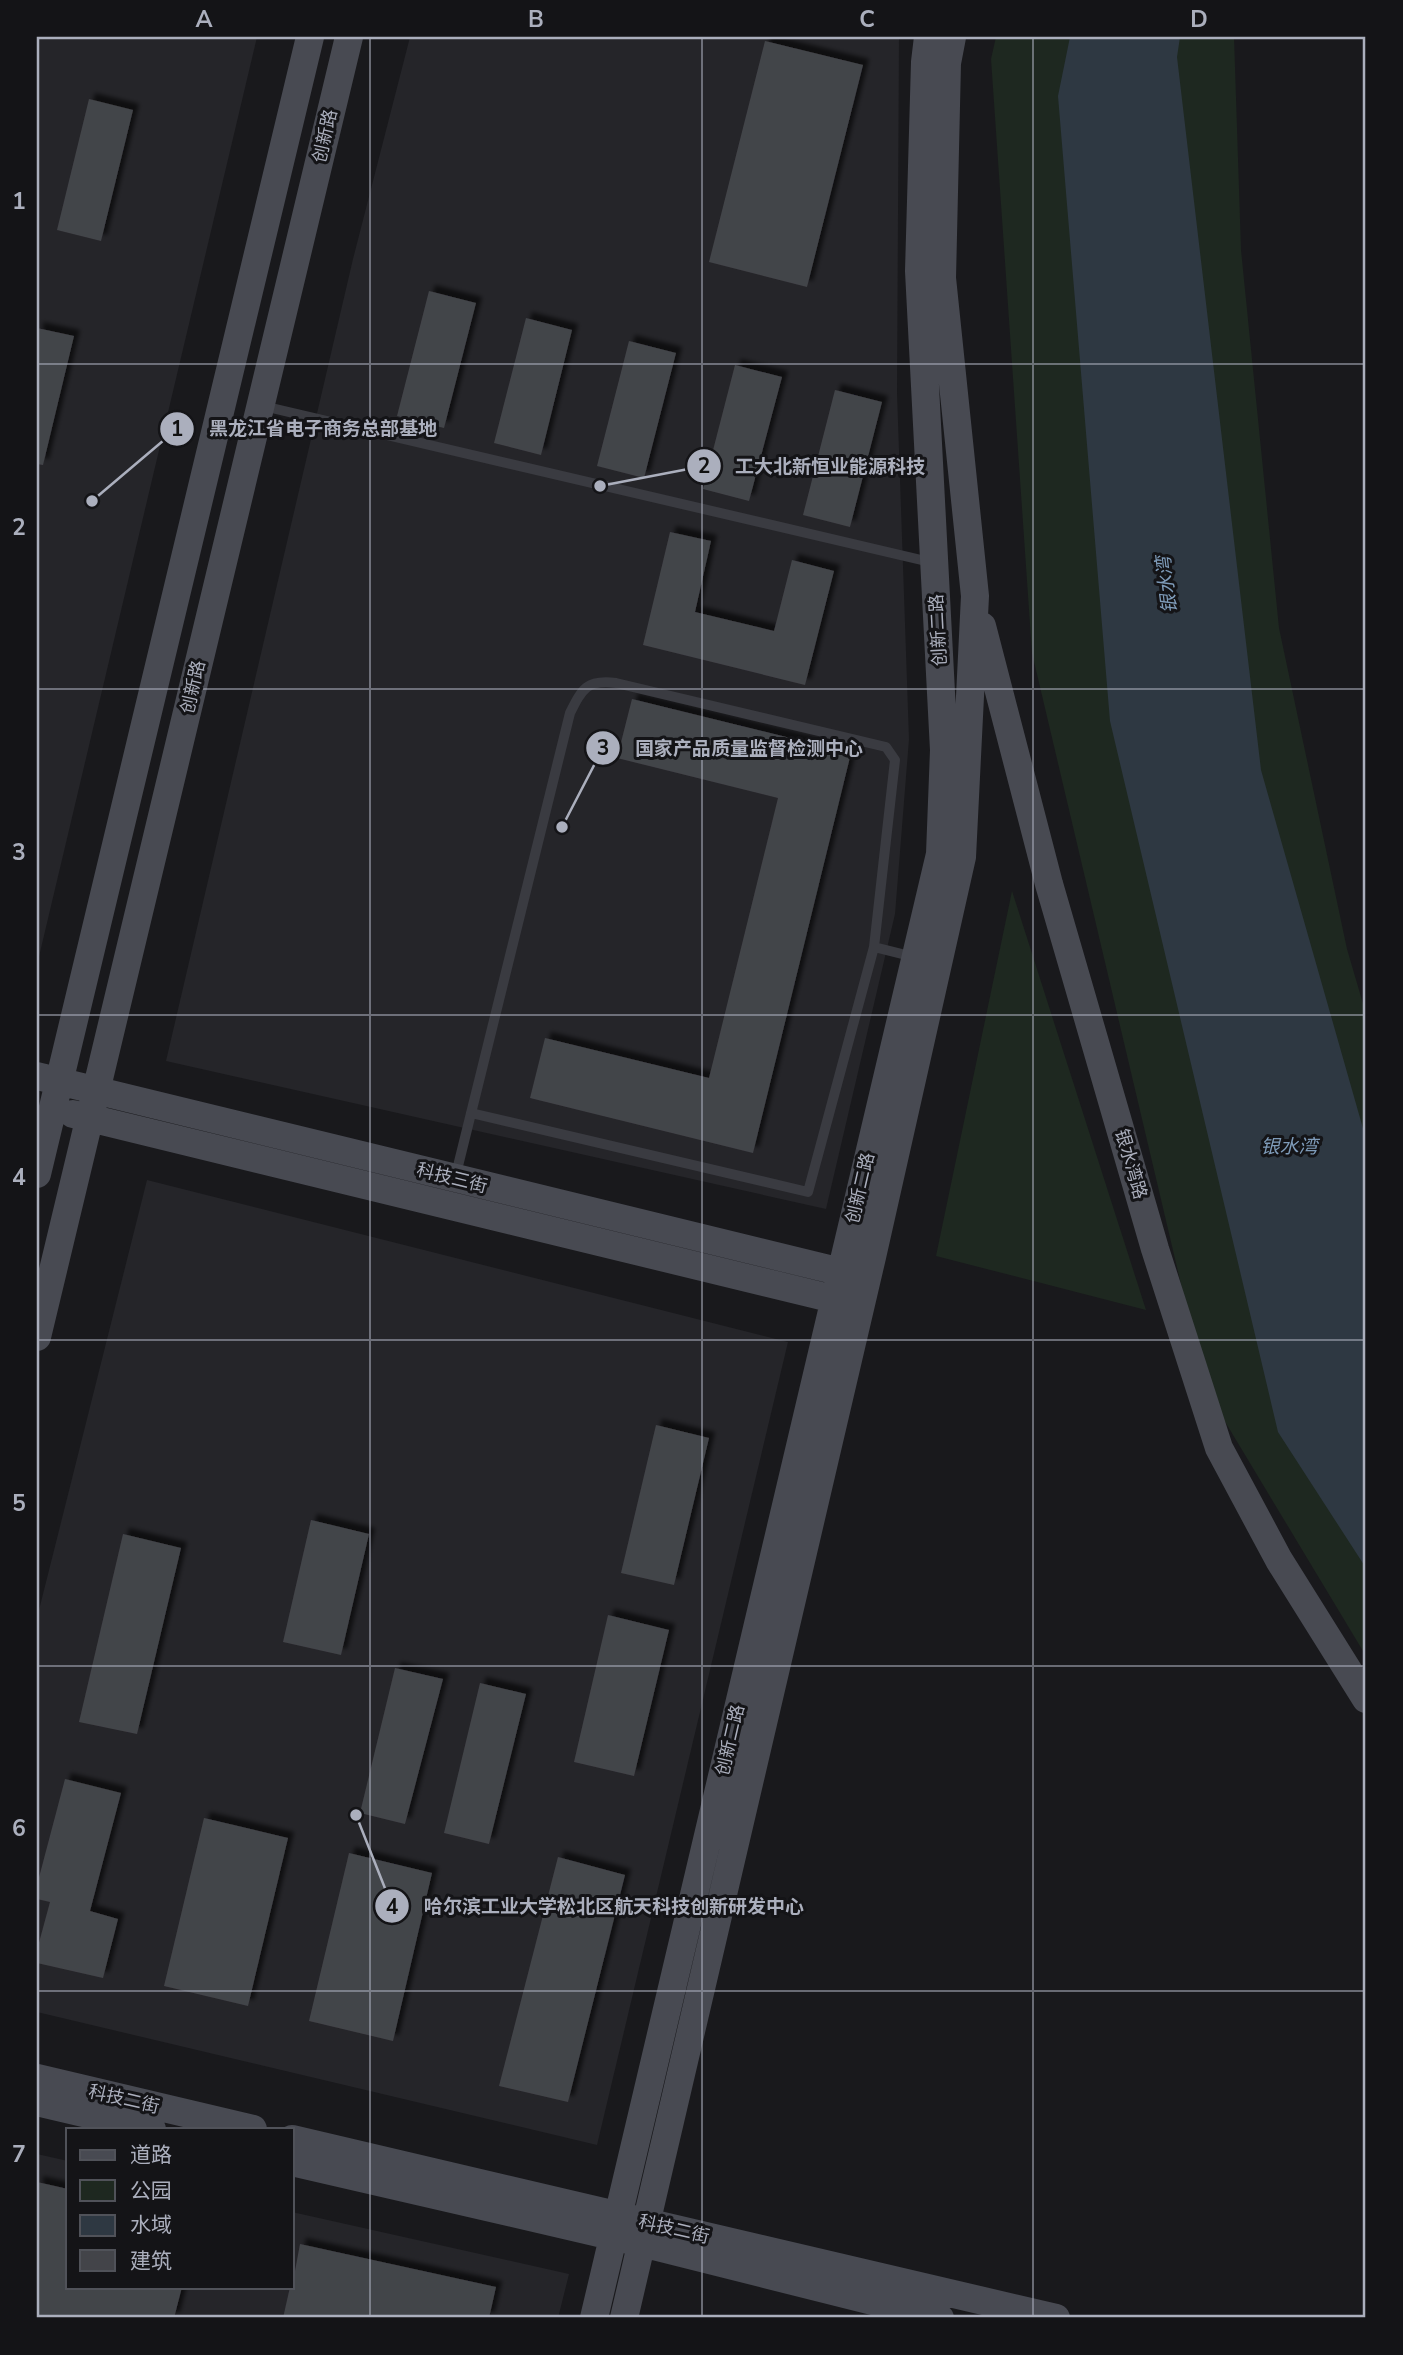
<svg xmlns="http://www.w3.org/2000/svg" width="1403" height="2355" font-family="'Nunito Sans','Noto Sans SC',sans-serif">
  <defs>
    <filter id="shadow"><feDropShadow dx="6" dy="-6" stdDeviation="2" flood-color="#0009"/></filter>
  </defs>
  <rect width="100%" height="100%" fill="#19191c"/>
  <path fill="#252529" d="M37,37H257L37,965Z
    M410,37H899L897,393L909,739L895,914L826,1209L166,1061L353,259Z
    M147,1180L788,1342L597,2145L37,2012V1618Z
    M37,2154L68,2161V2287H292V2212L569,2274L558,2318H37Z"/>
  <path fill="#1e2820" d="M996,37H1234L1241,250L1279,628L1347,949L1366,1014V1656L1206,1390L1032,653L991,59Z
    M1012,891L1146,1310L936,1256Z"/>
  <path fill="#2e3842" d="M1070,37H1180L1177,57L1261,770L1366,1139V1568L1278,1432L1110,721L1058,96Z"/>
  <path fill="#434449" filter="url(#shadow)" d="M765,41L863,65L807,287L709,262Z
    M89,99L133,110L101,241L57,230Z
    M429,291L476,303L444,428L397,416Z
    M526,318L572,330L541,455L494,443Z
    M37,328L74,336L43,465L37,464Z
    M629,341L676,353L644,478L597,466Z
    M735,365L782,377L749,501L703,489Z
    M835,390L882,402L850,527L803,515Z
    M670,532L711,541L695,612L774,631L792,560L834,571L805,685L643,645Z
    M632,699L851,753L753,1153L530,1098L545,1038L709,1078L778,798L617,758Z
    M656,1425L709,1438L674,1585L621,1573Z
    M311,1520L369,1534L341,1655L283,1642Z
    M123,1534L181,1548L137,1734L79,1722Z
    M608,1615L669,1630L634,1776L574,1762Z
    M395,1668L443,1679L405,1824L360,1813Z
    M480,1683L526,1694L489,1844L444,1833Z
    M65,1779L121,1793L90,1911L118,1919L103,1978L37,1963V1950L50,1902L37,1899V1885Z
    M204,1818L288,1838L248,2006L164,1986Z
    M349,1853L432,1873L393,2041L309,2021Z
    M558,1857L625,1875L568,2102L499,2086Z
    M37,2182L68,2189V2287H182L174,2318H37Z
    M300,2244L496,2287L489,2318H283L290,2287H292Z"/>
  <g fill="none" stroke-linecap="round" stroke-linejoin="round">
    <path stroke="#3a3b41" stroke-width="10" d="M263,406L930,562
      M874,947L914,957
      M456,1174L570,713C582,689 587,679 616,683L886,747L895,760L874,947L808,1192L471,1113"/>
    <path stroke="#484a52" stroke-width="28" d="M982,626L1049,884L1155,1249L1219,1448L1279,1560L1366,1699
      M37,1076L858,1276
      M73,1114L850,1303
      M37,1174L310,37
      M37,1337L349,37
      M37,2078L253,2129
      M37,2102L152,2129
      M292,2139L1056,2318
      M292,2162L642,2243L940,2318
      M594,2318L940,854L944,750L919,271L925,62L928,37
      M624,2318L872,1257L962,857L975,596L942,278L947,63L952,37"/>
  </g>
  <path fill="none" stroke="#abafbd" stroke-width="2" stroke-opacity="0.55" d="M370,37V2318M702,37V2318M1033,37V2318M37,364H1366M37,689H1366M37,1015H1366M37,1340H1366M37,1666H1366M37,1991H1366"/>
  <g text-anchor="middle" stroke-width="6" stroke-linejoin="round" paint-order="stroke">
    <g font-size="18" fill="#abafbd" stroke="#141417">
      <text transform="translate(325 136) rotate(-77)" y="6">创新路</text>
      <text transform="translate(938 630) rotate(-93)" y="6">创新二路</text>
      <text transform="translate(193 687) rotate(-77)" y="6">创新路</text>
      <text transform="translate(1131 1164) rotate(74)" y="6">银水湾路</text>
      <text transform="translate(452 1178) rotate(14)" y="6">科技三街</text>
      <text transform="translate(860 1188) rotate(-77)" y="6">创新二路</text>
      <text transform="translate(730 1740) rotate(-77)" y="6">创新二路</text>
      <text transform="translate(124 2099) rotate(13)" y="6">科技二街</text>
      <text transform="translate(674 2229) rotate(13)" y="6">科技二街</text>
    </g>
    <g font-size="19" font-style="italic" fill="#7f9cba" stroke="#141417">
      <text transform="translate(1166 585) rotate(-97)" y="7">银水湾</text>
      <text x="1289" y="1153">银水湾</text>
    </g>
  </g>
  <path fill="none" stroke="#abafbd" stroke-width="2.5" d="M92 501L177 429M600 486L704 466M562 827L603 748M356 1815L392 1906"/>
  <g fill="#abafbd" stroke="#141417" stroke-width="2.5">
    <circle cx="92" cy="501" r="7"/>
    <circle cx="600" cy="486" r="7"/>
    <circle cx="562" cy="827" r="7"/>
    <circle cx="356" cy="1815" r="7"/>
    <circle cx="177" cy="429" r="18"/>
    <circle cx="704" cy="466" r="18"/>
    <circle cx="603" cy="748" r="18"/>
    <circle cx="392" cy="1906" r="18"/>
  </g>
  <g font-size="21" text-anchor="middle" font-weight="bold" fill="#111">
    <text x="177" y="436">1</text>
    <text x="704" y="473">2</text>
    <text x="603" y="755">3</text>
    <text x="392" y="1914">4</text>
  </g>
  <g font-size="19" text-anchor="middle" font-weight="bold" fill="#abafbd" stroke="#141417" stroke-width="6" stroke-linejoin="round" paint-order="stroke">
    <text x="323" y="435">黑龙江省电子商务总部基地</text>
    <text x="830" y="473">工大北新恒业能源科技</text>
    <text x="749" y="755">国家产品质量监督检测中心</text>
    <text x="614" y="1913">哈尔滨工业大学松北区航天科技创新研发中心</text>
  </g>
  <rect width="1403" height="2355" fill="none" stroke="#141417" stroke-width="77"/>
  <rect x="66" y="2128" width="228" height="161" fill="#141417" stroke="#505259" stroke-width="2"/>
  <rect x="80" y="2150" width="35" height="10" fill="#484a52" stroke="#505259" stroke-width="2"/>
  <text x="130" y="2162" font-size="21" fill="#abafbd">道路</text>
  <rect x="80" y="2180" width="35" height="21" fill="#1e2820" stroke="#505259" stroke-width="2"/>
  <text x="130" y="2198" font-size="21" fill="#abafbd">公园</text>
  <rect x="80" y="2215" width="35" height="21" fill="#2e3842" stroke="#505259" stroke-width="2"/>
  <text x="130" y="2232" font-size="21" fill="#abafbd">水域</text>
  <rect x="80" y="2250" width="35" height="21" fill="#434449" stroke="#505259" stroke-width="2"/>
  <text x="130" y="2268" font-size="21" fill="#abafbd">建筑</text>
  <rect x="38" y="38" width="1326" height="2278" fill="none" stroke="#abafbd" stroke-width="2.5"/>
  <g font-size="23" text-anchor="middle" font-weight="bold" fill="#abafbd">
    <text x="204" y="27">A</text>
    <text x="536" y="27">B</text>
    <text x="867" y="27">C</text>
    <text x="1199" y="27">D</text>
    <text x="19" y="209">1</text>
    <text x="19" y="535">2</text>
    <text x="19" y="860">3</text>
    <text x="19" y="1185">4</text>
    <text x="19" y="1511">5</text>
    <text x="19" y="1836">6</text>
    <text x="19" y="2162">7</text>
  </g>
</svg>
